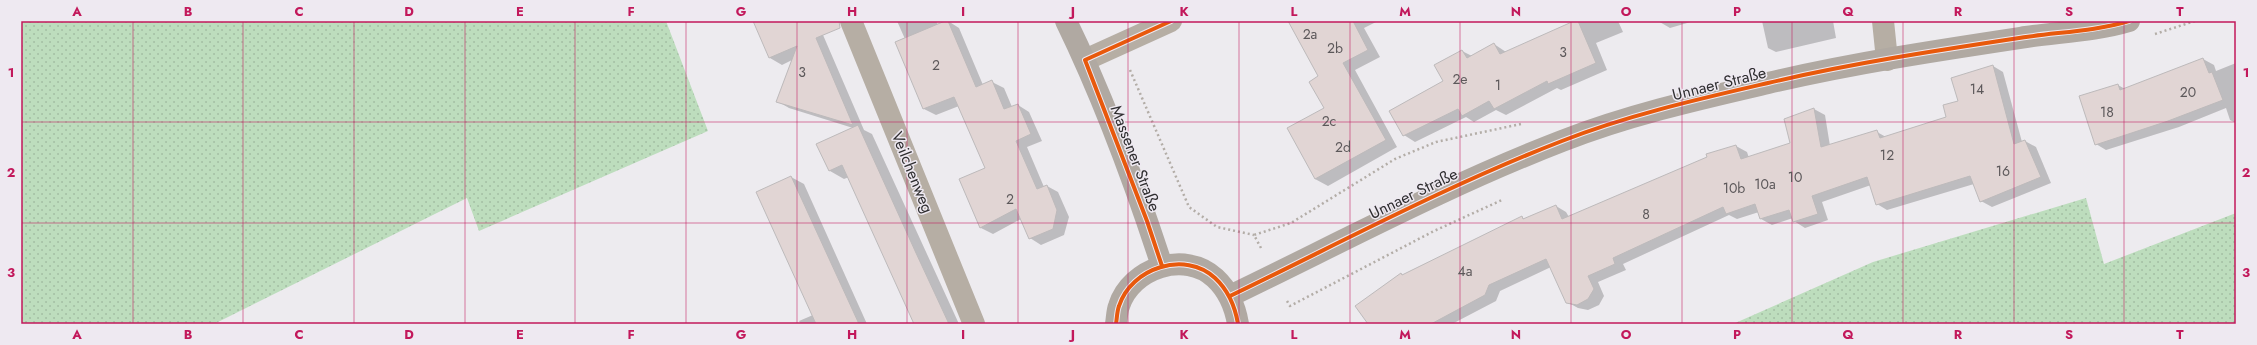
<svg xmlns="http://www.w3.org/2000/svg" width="2257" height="345" font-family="Jost,sans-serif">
  <defs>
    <pattern id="grass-dots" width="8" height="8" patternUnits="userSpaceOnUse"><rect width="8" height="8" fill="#bdddbd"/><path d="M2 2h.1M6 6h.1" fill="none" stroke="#a3bea3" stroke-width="1.8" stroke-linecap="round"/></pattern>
  </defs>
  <rect width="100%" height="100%" fill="#edebef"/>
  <path fill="url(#grass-dots)" d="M21,21H666L708,131L479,231L467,198L214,324H21Z
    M2086,198L2104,264L2236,213V324H1733L1873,262Z"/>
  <path fill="#0003" d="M754,21H817L864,130L872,134L959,324H915L849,177L844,179L830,171L817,144L853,128L789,108L777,101L792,60L782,65L770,58Z
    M897,21H936L938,25L948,21L959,28L983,85L992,82L1004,88L1012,107L1018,105L1029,112L1042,141L1027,147L1044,187L1047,186L1058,192L1069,217L1064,235L1041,245L1030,238L1021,219L993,234L981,228L960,180L986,169L959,106L936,115L924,109L896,43L905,39Z
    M1289,21H1378L1364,28L1380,57L1355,70L1397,147L1328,186L1315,179L1325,108L1319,77Z
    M1576,21H1618L1623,32L1596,43L1607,70L1561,90L1557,88L1506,115L1496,110L1474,122L1466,117L1415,142L1404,135L1444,82L1462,51L1472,56L1494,44L1506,52Z
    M1658,21H1694L1670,28Z
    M1762,21H1833L1836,38L1776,52L1768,48Z
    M2203,59L2214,65L2216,71L2236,63V123L2230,120L2226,108L2179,127L2106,150L2096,144L2118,85L2125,89Z
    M1993,66L2003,72L2022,142L2025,141L2036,147L2051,183L1992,207L1981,201L1974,184L1887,210L1877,204L1871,185L1822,202L1828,220L1805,228L1794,221L1793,218L1772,225L1761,219L1759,212L1737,219L1729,215L1623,264L1626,270L1598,282L1604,296L1599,305L1588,310L1578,308L1567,302L1551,267L1500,291L1496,301L1452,324H1369L1401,274L1403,275L1522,218L1525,219L1556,206L1566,212L1569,217L1736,146L1747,152L1749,158L1791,144L1814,109L1825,115L1830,146L1877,132L1886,137L1947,118L1959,102Z
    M791,177L804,184L867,324H801L799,321L813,315Z"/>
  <path fill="#e1d5d4" stroke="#bdbabb" d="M753,21H839L840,28L816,38L853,125L776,102L797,46L769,58Z
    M945,21H948L976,87L992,80L1004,109L1018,104L1031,134L1016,141L1037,189L1047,185L1057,210L1053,229L1029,239L1016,209L980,228L959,179L985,168L954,97L923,109L895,42Z
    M1288,21H1353L1368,50L1343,63L1386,140L1315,179L1287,128L1324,108L1309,82L1318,76Z
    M1574,21H1578L1596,63L1548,84L1547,81L1494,109L1489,101L1462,116L1458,109L1403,136L1389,111L1443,81L1434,65L1462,50L1467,58L1494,43L1500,54Z
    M2203,58L2209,73L2212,72L2223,100L2168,121L2095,145L2079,96L2118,84L2120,90Z
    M1993,65L2014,144L2025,140L2041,177L1980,202L1970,176L1876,205L1867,177L1812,196L1818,214L1793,222L1789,210L1760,219L1755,204L1726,214L1723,207L1613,258L1615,264L1588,276L1594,289L1588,299L1577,305L1566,303L1546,259L1489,285L1485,295L1431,324H1368L1355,306L1401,273L1402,275L1522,216L1523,219L1556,205L1562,219L1707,157L1706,154L1736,145L1741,159L1790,143L1784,119L1814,108L1821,147L1877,130L1880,138L1946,117L1943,105L1958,101L1951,78Z
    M858,125L916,253L949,324H914L842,165L829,171L816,144Z
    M791,176L803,202L859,324H816L756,192Z"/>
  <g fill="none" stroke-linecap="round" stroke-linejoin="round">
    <path stroke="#b3ada7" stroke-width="2.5" stroke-dasharray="2 3" stroke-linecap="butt" d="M2155,34L2195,21
      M1130,70L1189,207L1217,227L1254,235
      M1261,248L1254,235L1291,223L1395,159L1436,142L1521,124
      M1287,301L1290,306L1434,231L1502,200"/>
    <path stroke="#b6aea4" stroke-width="22" d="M851,21L974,324
      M1883,21L1887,60
      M1085,60L1171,21"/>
    <path stroke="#b0a9a2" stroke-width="22" d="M1066,21C1104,99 1135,183 1162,266
      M1230,296C1340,243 1448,185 1562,141C1628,115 1699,99 1768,83C1853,63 1940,50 2026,37C2060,32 2096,31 2129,21
      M1116,324C1117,318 1117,311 1119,306C1131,268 1185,250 1215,278C1229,291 1235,306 1238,324"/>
    <g stroke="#eee9f1" stroke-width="6">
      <path id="cycleway" d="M1162,266L1147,221L1085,60L1171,21
        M1230,296C1340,243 1448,185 1562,141C1628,115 1699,99 1768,83C1853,63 1940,50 2026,37C2060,32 2096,31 2129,21
        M1116,324C1117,318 1117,311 1119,306C1131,268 1185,250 1215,278C1229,291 1235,306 1238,324"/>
    </g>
    <use href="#cycleway" stroke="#e8590c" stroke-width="4"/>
  </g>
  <path fill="none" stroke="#c2185b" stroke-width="1" stroke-opacity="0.55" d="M133,21V324M243,21V324M354,21V324M465,21V324M575,21V324M686,21V324M797,21V324M907,21V324M1018,21V324M1128,21V324M1239,21V324M1350,21V324M1460,21V324M1571,21V324M1682,21V324M1792,21V324M1903,21V324M2014,21V324M2124,21V324M21,122H2236M21,223H2236"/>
  <g text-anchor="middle" stroke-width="3" stroke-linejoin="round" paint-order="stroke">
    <g font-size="14" fill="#5c585a">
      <text x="1310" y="39">2a</text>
      <text x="1335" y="53">2b</text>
      <text x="1563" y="57">3</text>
      <text x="936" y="70">2</text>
      <text x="802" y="77">3</text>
      <text x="1460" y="84">2e</text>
      <text x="1498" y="90">1</text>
      <text x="1977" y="94">14</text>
      <text x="2188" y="97">20</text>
      <text x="2107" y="117">18</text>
      <text x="1329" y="126">2c</text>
      <text x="1343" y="152">2d</text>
      <text x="1887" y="160">12</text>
      <text x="2003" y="176">16</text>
      <text x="1795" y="182">10</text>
      <text x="1765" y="189">10a</text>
      <text x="1734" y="193">10b</text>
      <text x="1010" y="204">2</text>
      <text x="1646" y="219">8</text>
      <text x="1465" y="276">4a</text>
    </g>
    <g font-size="16" fill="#2f2e30" stroke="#eee9f1">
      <text transform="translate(1719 83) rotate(-14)" y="6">Unnaer Straße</text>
      <text transform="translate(1136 158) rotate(69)" y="6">Massener Straße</text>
      <text transform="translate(913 172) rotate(68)" y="6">Veilchenweg</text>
      <text transform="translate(1413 193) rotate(-26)" y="6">Unnaer Straße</text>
    </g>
  </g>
  <rect width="2257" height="345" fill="none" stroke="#eee9f1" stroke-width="44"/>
  <rect x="22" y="22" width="2213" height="301" fill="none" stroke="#c2185b" stroke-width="1.5"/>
  <g font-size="13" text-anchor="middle" font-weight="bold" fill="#c2185b">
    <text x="77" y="16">A</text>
    <text x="188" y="16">B</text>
    <text x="299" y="16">C</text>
    <text x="409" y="16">D</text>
    <text x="520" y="16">E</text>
    <text x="631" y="16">F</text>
    <text x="741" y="16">G</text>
    <text x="852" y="16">H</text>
    <text x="963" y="16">I</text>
    <text x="1073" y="16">J</text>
    <text x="1184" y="16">K</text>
    <text x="1294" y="16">L</text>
    <text x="1405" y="16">M</text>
    <text x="1516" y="16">N</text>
    <text x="1626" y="16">O</text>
    <text x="1737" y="16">P</text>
    <text x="1848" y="16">Q</text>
    <text x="1958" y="16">R</text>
    <text x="2069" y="16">S</text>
    <text x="2180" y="16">T</text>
    <text x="11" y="77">1</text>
    <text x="2246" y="77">1</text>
    <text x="11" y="177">2</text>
    <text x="2246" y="177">2</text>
    <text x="11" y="277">3</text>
    <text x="2246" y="277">3</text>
    <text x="77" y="339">A</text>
    <text x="188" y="339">B</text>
    <text x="299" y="339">C</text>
    <text x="409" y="339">D</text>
    <text x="520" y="339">E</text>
    <text x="631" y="339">F</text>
    <text x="741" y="339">G</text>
    <text x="852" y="339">H</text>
    <text x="963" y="339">I</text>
    <text x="1073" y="339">J</text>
    <text x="1184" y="339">K</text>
    <text x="1294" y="339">L</text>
    <text x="1405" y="339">M</text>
    <text x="1516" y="339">N</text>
    <text x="1626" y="339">O</text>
    <text x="1737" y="339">P</text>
    <text x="1848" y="339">Q</text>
    <text x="1958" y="339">R</text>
    <text x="2069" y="339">S</text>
    <text x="2180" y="339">T</text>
  </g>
</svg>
